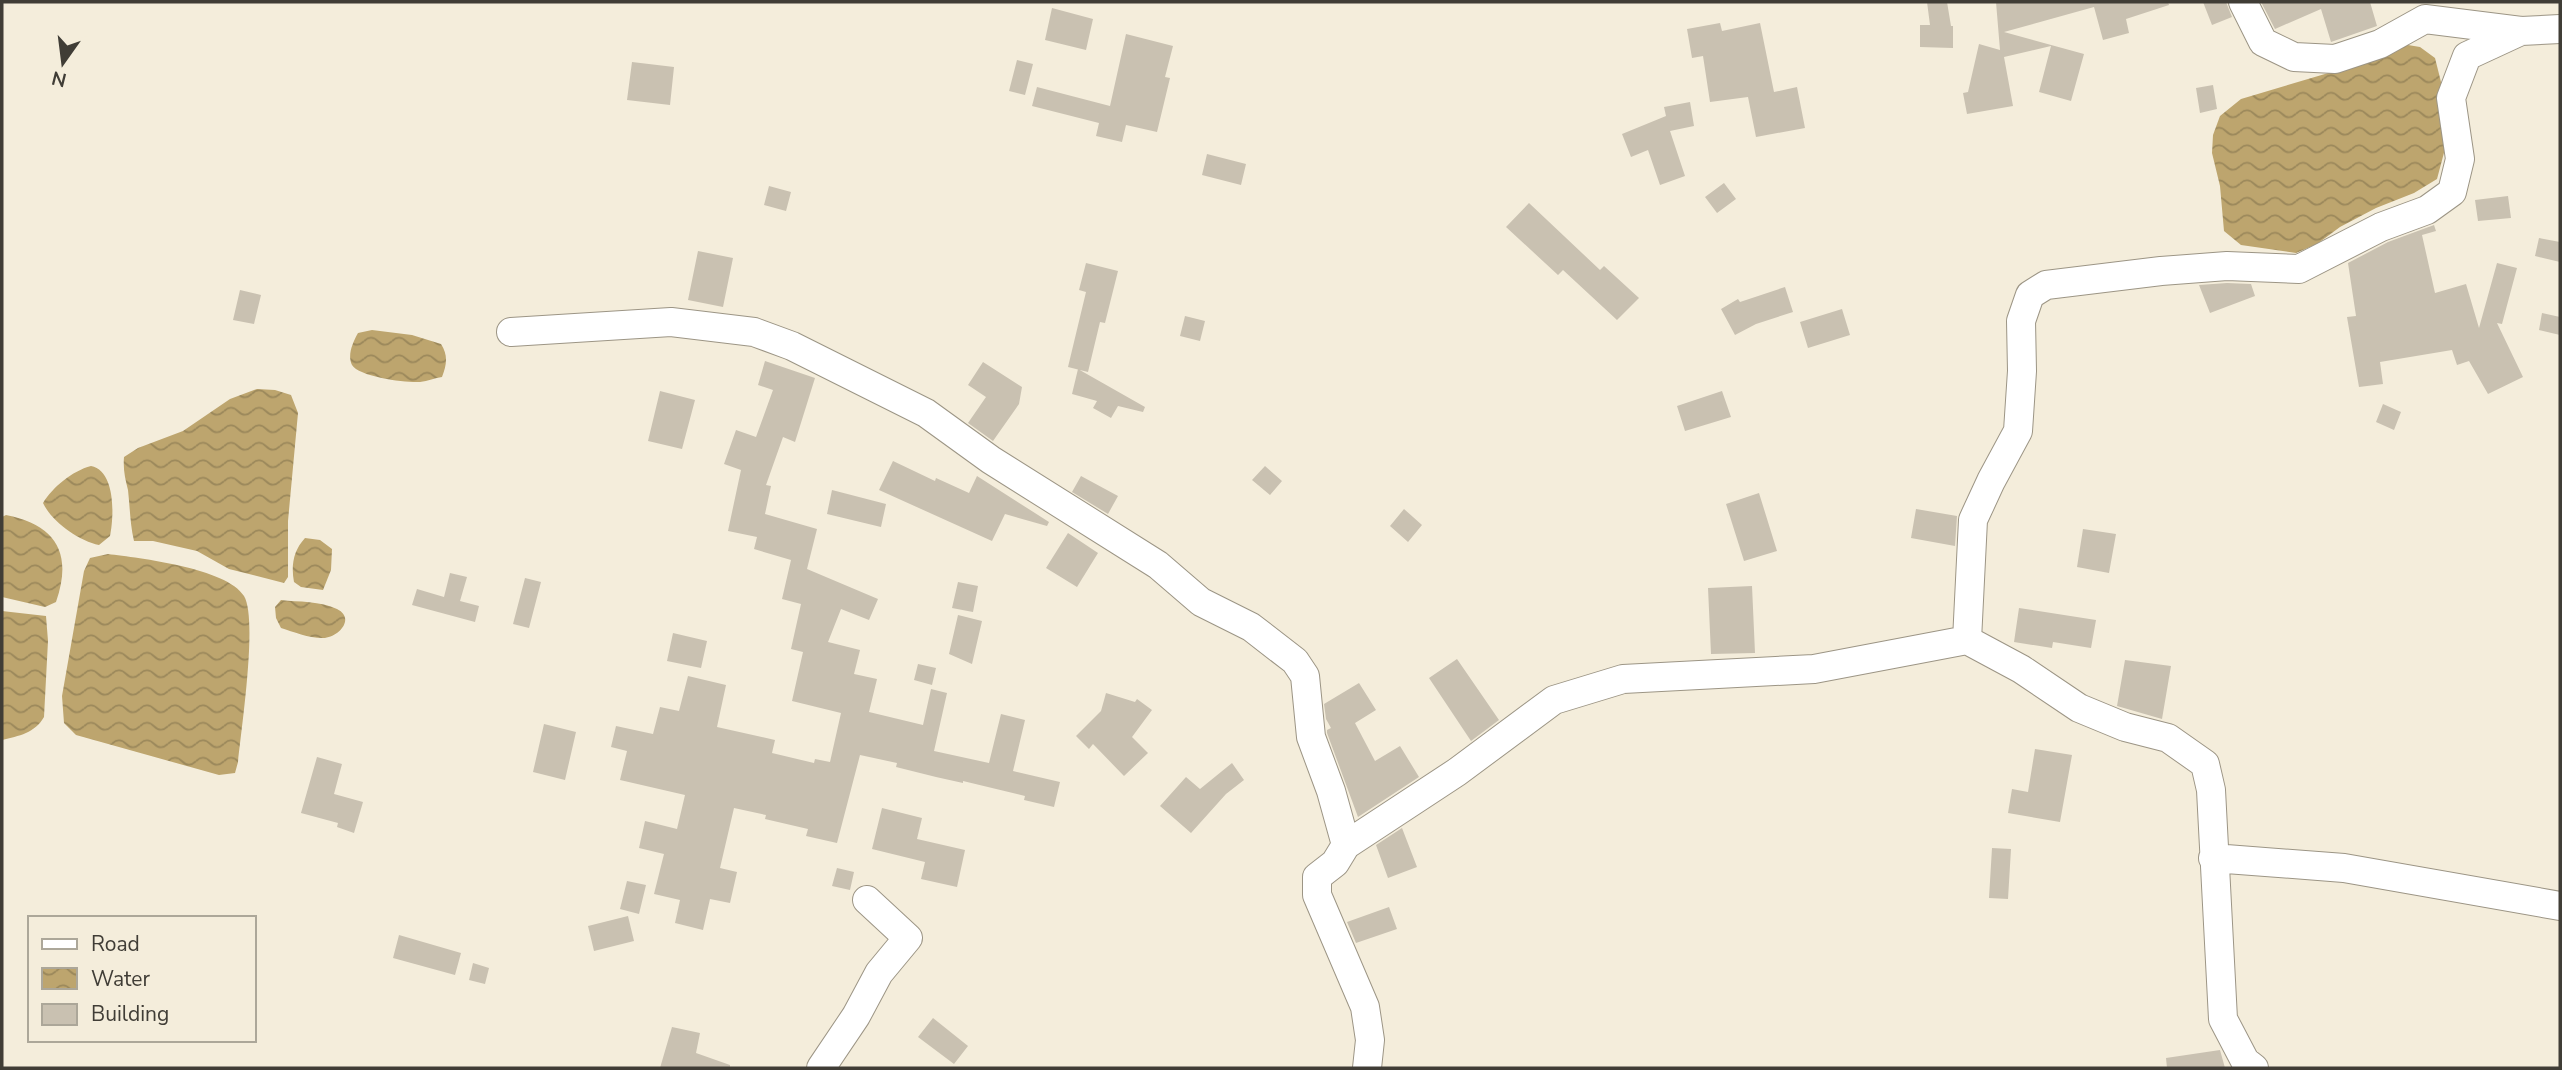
<svg xmlns="http://www.w3.org/2000/svg" width="2562" height="1070" font-family="'Nunito Sans',sans-serif">
  <defs>
    <pattern id="water-waves" width="16" height="10" patternUnits="userSpaceOnUse" patternTransform="scale(1.75)"><rect width="16" height="10" fill="#bda56e"/><path d="M0 5q4-4 8 0t8 0" fill="none" stroke="#9b885b"/></pattern>
  </defs>
  <rect width="100%" height="100%" fill="#f4eddb"/>
  <path fill="url(#water-waves)" d="M2402,44L2420,47L2435,58L2442,86L2445,149L2437,179L2414,193L2376,208L2340,227L2317,244L2296,253L2241,245L2224,231L2220,186L2212,153L2213,135L2220,116L2241,99L2352,66Z
    M372,330L412,335L441,344C448,355 447,364 442,377C435,378 428,381 420,382C407,383 359,377 352,365C347,355 353,342 358,333Z
    M257,389L275,390L291,395L298,413L288,521V577L284,583L229,569L197,551L153,541H134C130,524 130,508 128,490C125,478 123,469 124,457L138,448L183,431L230,399Z
    M91,466C116,471 114,517 110,536L99,545C79,541 52,522 43,503C53,487 72,471 91,466Z
    M6,515C56,525 73,553 56,602L45,607L2,597V517Z
    M305,538L320,540L332,549L331,570L323,590L301,587L294,582C291,566 293,551 305,538Z
    M108,554C139,558 227,568 244,596C258,619 241,731 238,762L235,773L219,775L76,735L64,723L62,696L84,571L90,558Z
    M281,600C298,602 321,601 337,609C355,618 340,636 325,638C311,639 294,632 281,628L276,618L275,607Z
    M2,611L46,616L48,641L44,717C35,733 19,736 2,740Z"/>
  <path fill="#c9c1b1" d="M1927,2H1947L1951,26H1953V48L1920,47V25H1930Z
    M1996,2H2168L2169,5L2126,19L2129,33L2103,40L2094,7L2004,32L2084,54L2071,101L2039,92L2051,46L2004,57L2013,106L1967,114L1963,93L1968,92L1979,44L2000,50Z
    M2203,2H2226L2232,17L2212,25Z
    M2261,2H2370L2377,26L2331,42L2321,9L2275,29Z
    M1052,8L1093,19L1086,50L1045,40Z
    M1720,23L1722,31L1760,23L1774,92L1797,87L1805,128L1756,137L1748,97L1710,102L1703,56L1692,58L1687,29Z
    M1126,34L1173,46L1165,77L1170,78L1157,132L1126,125L1122,142L1096,136L1099,123L1032,106L1037,87L1110,106Z
    M1017,60L1033,64L1025,95L1009,91Z
    M632,62L674,67L670,105L627,100Z
    M2213,85L2217,109L2200,113L2196,88Z
    M1690,102L1694,126L1670,131L1685,176L1660,185L1648,150L1631,157L1622,134L1666,116L1664,107Z
    M1207,154L1246,164L1241,185L1202,175Z
    M1724,183L1736,199L1717,213L1705,197Z
    M769,186L791,192L786,211L764,205Z
    M2508,196L2511,218L2478,221L2475,200Z
    M1529,203L1600,270L1604,266L1639,298L1617,320L1563,270L1558,275L1506,227Z
    M2434,225L2436,231L2422,235L2435,293L2466,284L2479,328L2497,263L2517,268L2502,324L2497,323L2523,377L2488,394L2469,361L2457,365L2452,350L2380,362L2383,384L2359,387L2347,317L2356,316L2348,263L2388,242Z
    M2539,238L2560,242V262L2535,256Z
    M698,251L733,258L723,307L688,300Z
    M1086,263L1118,271L1105,323L1100,322L1088,372L1068,367L1086,292L1079,290Z
    M2227,283L2251,284L2255,296L2210,313L2199,285Z
    M1785,287L1793,312L1756,324L1735,335L1721,309L1738,299L1740,302Z
    M240,290L261,295L254,324L233,320Z
    M1842,309L1850,335L1808,348L1800,322Z
    M2542,313L2560,317V335L2539,330Z
    M1185,316L1205,321L1200,341L1180,336Z
    M765,361L815,378L795,442L783,437L766,485L771,486L765,514L817,529L807,569L878,599L869,620L841,609L828,642L860,650L854,674L877,679L869,712L923,725L931,689L947,693L934,751L989,763L1001,714L1025,720L1013,771L1060,782L1054,807L1024,800L1025,796L963,781V783L936,777L896,767L897,763L860,755L837,843L806,836L808,829L765,819L766,815L734,808L720,868L737,872L730,903L710,899L703,930L675,923L680,900L654,894L664,854L639,848L645,821L677,829L685,795L620,780L627,751L611,747L616,726L653,734L660,707L679,711L688,676L726,685L717,727L775,740L772,753L814,763L815,759L830,762L841,713L792,701L803,652L791,649L801,604L782,599L791,560L754,549L757,537L728,531L741,470L724,464L736,430L756,437L773,390L758,385Z
    M983,362L1022,387L1019,404L993,441L968,423L986,397L968,385Z
    M1078,369L1145,407L1143,412L1118,406L1111,418L1093,408L1097,401L1072,394Z
    M660,391L695,400L682,449L648,441Z
    M1722,391L1731,417L1685,431L1677,406Z
    M2383,404L2401,412L2394,430L2376,422Z
    M893,461L935,481L936,478L969,493L977,476L1049,522L1047,526L1005,514L992,541L879,490Z
    M1265,466L1282,481L1270,495L1252,480Z
    M1081,476L1118,496L1108,514L1072,492Z
    M832,490L886,504L881,527L827,514Z
    M1759,493L1777,551L1744,561L1726,504Z
    M1404,509L1422,525L1408,542L1390,526Z
    M1916,509L1957,516L1955,546L1911,538Z
    M2083,529L2116,534L2109,573L2077,567Z
    M1068,533L1098,553L1077,587L1046,568Z
    M450,573L467,577L460,601L479,606L475,622L412,605L417,589L444,597Z
    M525,578L541,582L529,628L513,624Z
    M958,582L978,586L973,612L952,608Z
    M1752,586L1755,653L1711,654L1708,588Z
    M2019,608L2096,620L2091,648L2053,642L2052,648L2014,642Z
    M958,615L982,621L972,664L949,654Z
    M673,633L707,641L701,668L667,661Z
    M1457,659L1499,720L1471,741L1429,678Z
    M2125,660L2171,666L2162,719L2117,706Z
    M918,664L936,668L932,685L914,680Z
    M1359,683L1376,710L1355,723L1375,761L1400,746L1419,777L1358,817L1327,733V730L1331,728L1326,719L1324,704Z
    M1106,693L1135,702L1137,699L1152,710L1132,737L1148,753L1124,776L1093,744L1089,749L1076,736L1101,711Z
    M544,724L576,732L565,780L533,772Z
    M2035,749L2072,755L2060,822L2008,813L2012,789L2028,792Z
    M317,757L342,764L334,794L363,802L354,833L337,827L338,823L301,813Z
    M1232,763L1244,780L1226,794L1191,833L1160,806L1186,777L1200,789Z
    M882,808L922,818L917,839L965,850L957,887L921,879L925,862L872,849Z
    M1402,828L1417,867L1388,878L1376,845Z
    M1992,848L2011,849L2008,899L1989,898Z
    M837,868L854,872L850,890L832,886Z
    M627,881L646,885L639,914L620,909Z
    M1389,907L1397,929L1356,943L1347,922Z
    M628,916L634,941L594,951L588,926Z
    M399,935L461,953L455,975L393,958Z
    M473,963L489,968L485,984L469,980Z
    M933,1018L968,1046L954,1064L918,1037Z
    M672,1027L700,1033L696,1053L730,1065V1068H660Z
    M2220,1050L2225,1068H2167L2166,1058Z"/>
  <g fill="none" stroke-linecap="round" stroke-linejoin="round">
    <g stroke="#9c9585" stroke-width="30">
      <path id="minor" d="M2243,2L2263,42L2294,57L2335,59L2380,44L2425,19L2521,31L2560,29
        M511,332L671,322L754,332L792,346L926,413L991,460L1158,565L1201,602L1251,627L1295,661L1305,676L1311,737L1331,791L1346,845
        M1967,640L1973,520L1991,481L2018,431L2022,371L2021,321L2030,295L2046,285L2161,271L2227,266L2299,269L2381,227L2427,210L2452,192L2460,159L2451,98L2467,56L2521,31
        M2213,858L2344,868L2560,906
        M821,1068L856,1016L879,973L908,938L867,900
        M1367,1068L1370,1040L1365,1007L1317,895V877L1335,863L1346,845L1457,772L1554,700L1623,679L1814,669L1967,640L2021,669L2079,708L2125,727L2168,738L2205,764L2211,790L2223,1019L2245,1061L2254,1068"/>
    </g>
    <use href="#minor" stroke="#fff" stroke-width="28"/>
  </g>
  <rect width="2562" height="1070" fill="none" stroke="#403d36" stroke-width="7"/>
  <rect x="28" y="916" width="228" height="126" fill="#f4eddb" stroke="#aca799" stroke-width="2"/>
  <rect x="42" y="939" width="35" height="10" fill="#ffffff" stroke="#aca799" stroke-width="2"/>
  <text x="91" y="951" font-size="21" fill="#403d36">Road</text>
  <rect x="42" y="968" width="35" height="21" fill="url(#water-waves)" stroke="#aca799" stroke-width="2"/>
  <text x="91" y="986" font-size="21" fill="#403d36">Water</text>
  <rect x="42" y="1004" width="35" height="21" fill="#c9c1b1" stroke="#aca799" stroke-width="2"/>
  <text x="91" y="1021" font-size="21" fill="#403d36">Building</text>
  <g transform="translate(63 63) rotate(194)" stroke="#f4eddb" stroke-width="5" paint-order="stroke">
  <path d="M0-5L12 26L0 18L-12 26Z" fill="#403d36"/>
  <text y="-10" font-size="19" font-weight="bold" text-anchor="middle" fill="#403d36">N</text>
  </g>
</svg>
